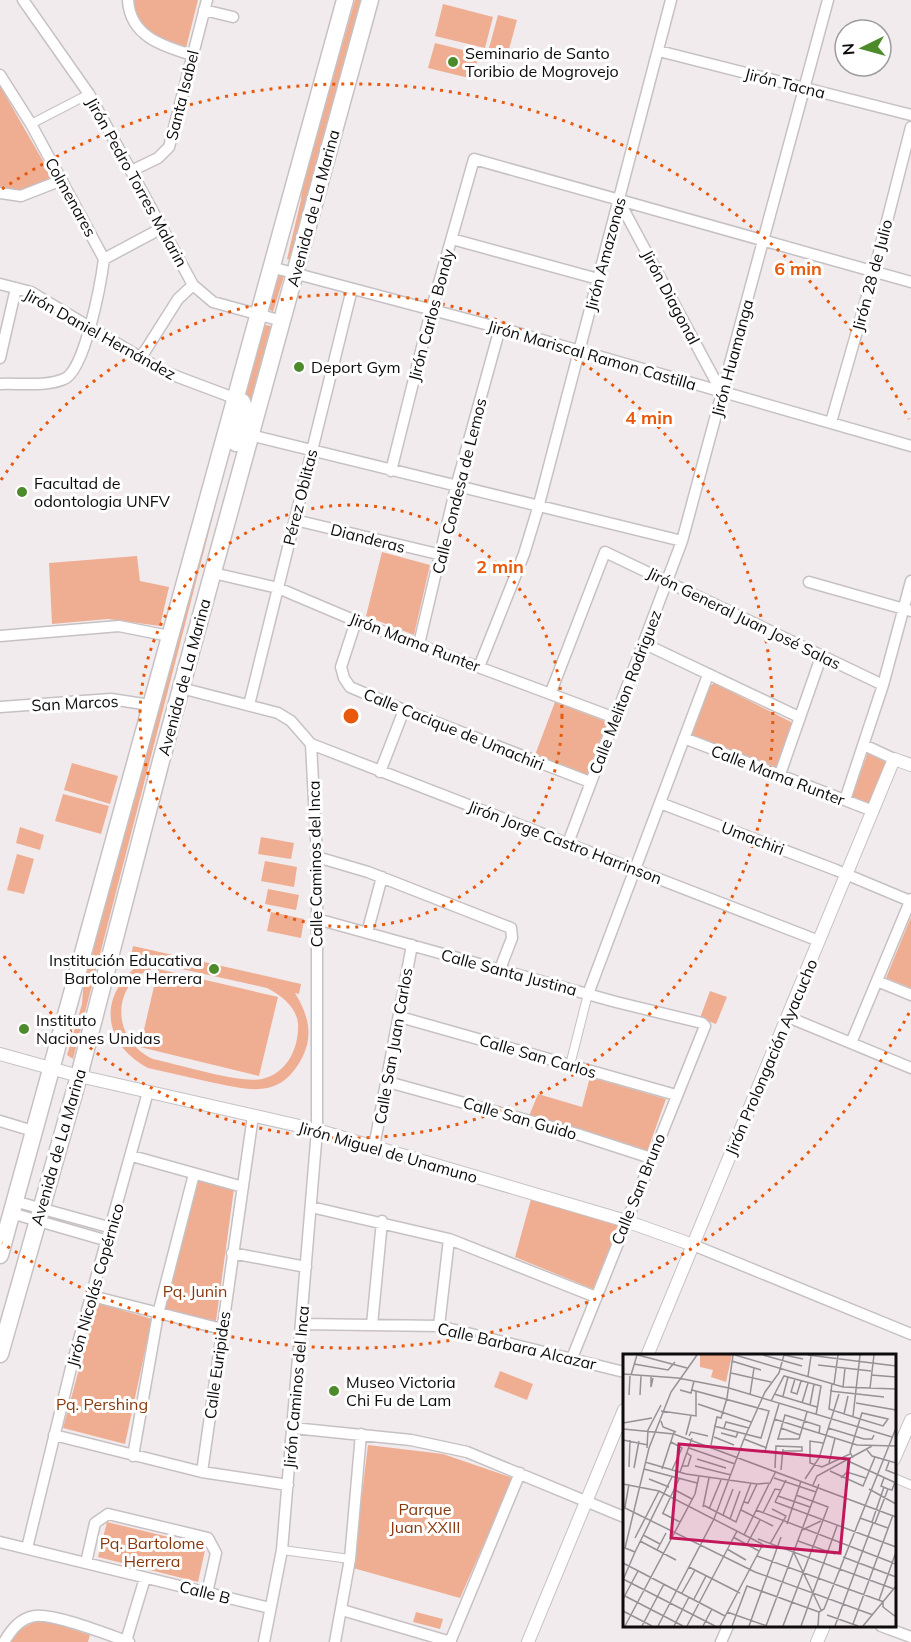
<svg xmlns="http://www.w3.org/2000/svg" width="911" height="1642" font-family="Mulish,sans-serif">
  <rect width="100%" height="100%" fill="#f1ebee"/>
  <path fill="#efae92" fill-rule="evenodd" d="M134,0H198L186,48C156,40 138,34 134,0Z
    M355,0H361L290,260L287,259L301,200L302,186Z
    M443,4L493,17L485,48L435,36Z
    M498,15L517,20L508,53L489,48Z
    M435,43L479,54L473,79L428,68Z
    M0,86L51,175L50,180L21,192L0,189Z
    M278,274L284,276L273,312L269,309Z
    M265,325L271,326L251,399L244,397Z
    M240,411L73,1059L67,1055L82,1004L84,978Z
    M382,552L430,565L414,635L366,616Z
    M137,556L140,581L169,587L160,626L108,619L52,624L49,563Z
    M714,683L791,722L793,727L778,768L773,769L691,737L710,686Z
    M555,702L607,722L587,775L535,755Z
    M868,752L887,759L871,805L851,798Z
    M72,763L118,776L110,804L64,790Z
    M63,794L109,806L101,834L55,821Z
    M20,827L44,835L40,850L16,843Z
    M261,837L294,843L291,859L258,854Z
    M17,854L34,859L24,894L7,890Z
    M265,861L297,867L294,887L261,881Z
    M268,889L299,895L296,910L265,904Z
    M271,912L304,919L301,938L267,931Z
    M911,917V988L886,978Z
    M133,946L301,984L299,994L295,993C308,1014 314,1035 302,1058C280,1100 249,1090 210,1082C189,1077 169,1073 148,1068C98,1041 99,989 146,960L131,956ZM168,966L267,988C284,997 300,1010 298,1030C297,1052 285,1074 262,1079C241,1084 177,1064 153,1059C104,1036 114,968 168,966Z
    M158,969L278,997L259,1076L140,1047Z
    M710,991L727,997L716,1024L700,1018Z
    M590,1077L666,1099L647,1152L529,1116L538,1094L582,1107Z
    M196,1180L234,1189L216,1321L164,1310Z
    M531,1199L619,1226L593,1289L515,1257Z
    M97,1303L152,1319L125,1444L63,1428Z
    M500,1371L533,1384L527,1400L494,1387Z
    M368,1445L443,1454L513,1478L460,1598L353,1568Z
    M107,1522L206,1546L198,1582L98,1557Z
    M416,1612L443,1619L440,1629L413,1622Z
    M36,1621L54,1623L90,1635L88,1642H11L19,1630Z"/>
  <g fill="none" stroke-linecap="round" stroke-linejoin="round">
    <g stroke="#c7c1c4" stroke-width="10">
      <path id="pedestrian" d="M31,124L89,94
        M570,1065L588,994
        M894,1478L911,1485
        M282,1550L350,1559"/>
    </g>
    <g stroke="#c7c1c4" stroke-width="13">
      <path id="minor" d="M23,0L89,94L193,285L213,302L282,321
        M128,0C130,36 162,46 192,55
        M204,10L233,17
        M659,51L911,115
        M0,75L31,124L104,259C101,282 85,371 64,379C46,387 19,383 0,384
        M131,171L158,158L169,147L207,0
        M0,193L21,196L62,180
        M619,201L722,393
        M452,239L598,279
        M104,259L162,228
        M271,267L500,328L911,446
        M0,284L31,292L165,372L234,398
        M0,358L16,288
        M140,359L178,299L193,285
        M831,422L874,272L911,127
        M250,435L682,541
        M391,471L431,311L474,159L911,282
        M295,520L442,555
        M213,573L278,588L363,624L615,718
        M809,582L911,611
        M356,621L341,667L344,678L350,687L404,710L590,782
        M0,636L119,626L169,636
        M419,644L456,487L500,328
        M645,644L799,717
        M479,667L524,554L538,508L671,0
        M181,688L278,713L291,721L311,744L317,857V1130L282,1550L264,1642
        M551,692L605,552L883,685
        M249,705L352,289
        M0,707L111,699L150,705
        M684,738L873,811
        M311,744L819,941
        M864,745L894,759
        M380,772L404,710
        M779,777L821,657
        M845,800L883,685L911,581
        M660,803L836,870L910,901
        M568,843L682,541L828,0
        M317,857L368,872L511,928L512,938L500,969
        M317,919L616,1002L702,1023L705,1026L572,1358
        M367,933L382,877
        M877,981L911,995
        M588,994L708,675
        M400,1017L676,1095
        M788,1017L911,1068
        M851,1043L911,899
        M388,1082L577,1134L651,1158
        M0,1121L33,1131
        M374,1147L412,945
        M132,1156L243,1187
        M14,1201L112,1228
        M311,1207L449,1239L596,1297
        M11,1213L108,1241
        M693,1245L911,1334
        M232,1253L306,1267
        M92,1296L222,1329
        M301,1324L439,1326L624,1372
        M372,1325L382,1221
        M439,1326L449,1239
        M293,1428L411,1440L467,1452L624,1517
        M54,1435L202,1472L288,1485
        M133,1456L158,1314L194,1174
        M202,1472L253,1116
        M0,1542L270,1608
        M27,1548L71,1368L148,1092
        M86,1563L95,1523L108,1514L208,1538L216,1553L207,1593
        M342,1610L451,1642
        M881,1626L911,1637
        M126,1641L145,1578
        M4,1642C11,1630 20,1618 35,1616C54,1613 109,1635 129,1642
        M335,1642L350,1559L361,1434
        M450,1642L520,1473
        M721,1642L728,1626"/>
    </g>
    <g stroke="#c7c1c4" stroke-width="14">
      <path id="tertiary" d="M0,1054L79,1076L317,1130L626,1221L693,1245
        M647,1356L894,759L911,765
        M894,1459L911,1420
        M528,1642L624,1410
        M817,1642L824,1626"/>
    </g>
    <g stroke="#c7c1c4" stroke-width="19">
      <path id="primary" d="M234,398L242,402L245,410L236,443
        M0,1255L345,0
        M0,1354L79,1076L161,761L370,0"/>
    </g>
    <use href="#pedestrian" stroke="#fff" stroke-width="8"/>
    <use href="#minor" stroke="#fff" stroke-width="10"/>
    <use href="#tertiary" stroke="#fff" stroke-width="12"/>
    <use href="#primary" stroke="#fff" stroke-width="16"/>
  </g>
  <g fill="none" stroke="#e8590c" stroke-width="3" stroke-dasharray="3 6">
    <circle cx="351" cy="716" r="211"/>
    <path d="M1 480A422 422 0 1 1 1 952"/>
    <path d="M909 1013A632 632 0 0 1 2 1243M2 189A632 632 0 0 1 909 419"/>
  </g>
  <g fill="#4d8a2a" stroke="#fff" stroke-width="2">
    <circle cx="453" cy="62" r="6"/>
    <circle cx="299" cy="367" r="6"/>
    <circle cx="22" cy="492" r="6"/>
    <circle cx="214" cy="969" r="6"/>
    <circle cx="24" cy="1029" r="6"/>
    <circle cx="334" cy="1391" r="6"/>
  </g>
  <g text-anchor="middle" stroke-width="6" stroke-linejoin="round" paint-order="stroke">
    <g font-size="16" fill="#0d0b0c" stroke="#fff" text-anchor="start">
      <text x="465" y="59">Seminario de Santo<tspan x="465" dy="18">Toribio de Mogrovejo</tspan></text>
      <text x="311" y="373">Deport Gym</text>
      <text x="34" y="489">Facultad de<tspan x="34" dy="18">odontologia UNFV</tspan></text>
      <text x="202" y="966" text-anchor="end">Institución Educativa<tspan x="202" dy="18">Bartolome Herrera</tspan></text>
      <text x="36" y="1026">Instituto<tspan x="36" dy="18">Naciones Unidas</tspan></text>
      <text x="346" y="1388">Museo Victoria<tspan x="346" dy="18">Chi Fu de Lam</tspan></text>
    </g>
    <g font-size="16" fill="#0d0b0c" stroke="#fff">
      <text transform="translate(785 83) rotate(14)" y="6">Jirón Tacna</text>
      <text transform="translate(182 95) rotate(-76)" y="6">Santa Isabel</text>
      <text transform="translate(137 182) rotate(61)" y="6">Jirón Pedro Torres Malarin</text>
      <text transform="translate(71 197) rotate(61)" y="6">Colmenares</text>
      <text transform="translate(313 208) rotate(-75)" y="6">Avenida de La Marina</text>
      <text transform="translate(605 254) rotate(-75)" y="6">Jirón Amazonas</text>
      <text transform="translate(872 275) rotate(-75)" y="6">Jirón 28 de Julio</text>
      <text transform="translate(671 297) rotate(62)" y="6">Jirón Diagonal</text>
      <text transform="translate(431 315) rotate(-75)" y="6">Jirón Carlos Bondy</text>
      <text transform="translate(100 334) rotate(29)" y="6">Jirón Daniel Hernández</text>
      <text transform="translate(592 355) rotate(16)" y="6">Jirón Mariscal Ramon Castilla</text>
      <text transform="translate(732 358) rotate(-75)" y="6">Jirón Huamanga</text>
      <text transform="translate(459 486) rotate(-76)" y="6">Calle Condesa de Lemos</text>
      <text transform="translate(300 497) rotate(-76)" y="6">Pérez Oblitas</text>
      <text transform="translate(368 538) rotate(14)" y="6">Dianderas</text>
      <text transform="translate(744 618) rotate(26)" y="6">Jirón General Juan José Salas</text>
      <text transform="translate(415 642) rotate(21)" y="6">Jirón Mama Runter</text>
      <text transform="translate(184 677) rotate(-75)" y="6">Avenida de La Marina</text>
      <text transform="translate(625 692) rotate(-69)" y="6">Calle Meliton Rodriguez</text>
      <text transform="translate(75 703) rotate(-3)" y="6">San Marcos</text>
      <text transform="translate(454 729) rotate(22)" y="6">Calle Cacique de Umachiri</text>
      <text transform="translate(778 775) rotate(21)" y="6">Calle Mama Runter</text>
      <text transform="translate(753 838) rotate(21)" y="6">Umachiri</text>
      <text transform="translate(565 842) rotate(21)" y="6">Jirón Jorge Castro Harrinson</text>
      <text transform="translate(315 864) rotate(-91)" y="6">Calle Caminos del Inca</text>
      <text transform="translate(509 972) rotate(15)" y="6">Calle Santa Justina</text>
      <text transform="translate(393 1046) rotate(-80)" y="6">Calle San Juan Carlos</text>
      <text transform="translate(538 1056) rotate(16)" y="6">Calle San Carlos</text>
      <text transform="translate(771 1057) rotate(-67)" y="6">Jirón Prolongación Ayacucho</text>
      <text transform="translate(520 1118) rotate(16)" y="6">Calle San Guido</text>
      <text transform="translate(58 1147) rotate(-74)" y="6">Avenida de La Marina</text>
      <text transform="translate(388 1152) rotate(16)" y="6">Jirón Miguel de Unamuno</text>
      <text transform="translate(638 1189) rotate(-68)" y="6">Calle San Bruno</text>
      <text transform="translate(95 1285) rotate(-74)" y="6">Jirón Nicolás Copérnico</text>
      <text transform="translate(517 1346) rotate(13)" y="6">Calle Barbara Alcazar</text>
      <text transform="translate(217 1365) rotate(-82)" y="6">Calle Euripides</text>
      <text transform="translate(296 1387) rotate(-85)" y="6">Jirón Caminos del Inca</text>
      <text transform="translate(205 1592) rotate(14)" y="6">Calle B</text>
    </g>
    <g font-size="16" fill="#88380c" stroke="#fff">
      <text x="195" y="1297">Pq. Junin</text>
      <text x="102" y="1410">Pq. Pershing</text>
      <text x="425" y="1515">Parque<tspan x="425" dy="18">Juan XXIII</tspan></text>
      <text x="152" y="1549">Pq. Bartolome<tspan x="152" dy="18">Herrera</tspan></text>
    </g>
  </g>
  <g transform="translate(623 1354)">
    <rect width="273" height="273" fill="#f1ebee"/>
    <path d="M77,1H109L103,28L88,23L90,16L77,13Z" fill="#efae92"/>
    <path fill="none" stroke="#969194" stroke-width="1.5" d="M15,1L64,14M112,1L220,33L273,35M140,1L179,12M161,1L180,5M185,1L273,12M109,7L138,16M11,10L45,16L52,8M195,11L248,17M108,19L148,28M0,20L55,24L106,34L269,83M8,21L14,1M248,21L273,23M28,22V33L30,24M185,22L188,2M172,25L168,38L174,40L178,27M209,29L206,55L237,65L260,72L265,65L239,59L237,65L227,98L230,104M211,30L215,1M220,33L222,14M247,34L251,1M57,36L68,39L71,27M69,36L146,57L138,84L91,72M207,37L261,43M151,40L194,53M6,41L7,22M17,41L18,22M127,41L131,14M160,42L165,23M148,47L161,22L198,32L193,61M179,49L185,29M233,49L273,56M75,50L128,68M187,51L191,30M38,57L73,62V37M221,60L225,42M230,62L237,1M151,65L234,91L273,92M38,67L40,73L53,78M0,69L29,64M101,74L103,68L126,74M158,74L177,81M205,74L241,85H249L251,81M0,75L51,80L273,163M98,79L113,83L115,78M63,81L68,62M66,82L68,78L85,82M91,83L111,91M121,85L144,94M154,85H176M155,85L162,61L197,72L196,79M176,85L184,58M0,86L25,91M48,88L59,94L49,116M200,89L187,87V109L199,113L227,100M88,91L94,63L98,64L104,44L110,1M24,94L25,76L38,51M66,94L112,110M244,96L249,102L273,109M142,97L156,50M74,105L103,114M225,107L273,129M22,108L63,120L134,130L147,129L153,117M266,108L263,116L273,120M206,109L212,84M59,112H65L68,102L64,99M72,112L108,121M6,113L7,86M11,114L16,87M152,114L153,92L179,93V97H160M21,115L74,129M39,115L51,78M158,116L160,95M207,117L240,132L252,103M57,118L69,84M151,124L193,138M218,124L224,118L243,124M261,124L258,132L265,135L269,136L272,128M26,125L46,133M182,125L196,104L216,40M0,130L36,137L139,190M190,131L194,122L249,92M246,135L273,150M52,136L69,145M155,142L187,153M121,148L125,149L134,130M152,148L273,193M152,148L163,126M80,151L113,168L128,129M0,153L132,218L250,261M2,153L6,130M80,153L86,124M86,155L98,126M118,156L150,172M133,156L273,210M39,159L57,168M40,159L56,125M140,159L152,135L158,136M100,161L110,135M237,164L265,174M107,165L117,137M249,168L261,133M252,169L265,135M164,170L178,127M179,176L198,167M20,181L37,190M121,181L146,130M110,183L136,197M12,184L36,137M135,185L271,235M17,187L53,206M175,187L212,200M124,190L137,166M147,190L163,162L149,155M104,195L123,206M34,196L43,179M12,198L49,123M171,199L198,256M134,202L261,248M220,203L273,223M0,209L102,262M66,213L117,239M0,225L92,272M0,226L12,198L2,194L26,94L48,38L74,1M59,239L72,216M0,241L60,272M0,245L15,217M71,245L83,222M256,246L273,198M260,248V253L273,263M0,257L29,272M104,258L144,272M204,261L235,272M230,270L270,161M2,272L72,140L76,122M19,272L41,230M35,272L91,165L121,85L142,38L156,19L161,1M51,272L66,243M64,272L114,177M80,272L89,255M97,272L140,190M109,272L124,232L196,258M126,272L158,183M143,272L196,130M160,272L205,153L173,141M178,272L214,172M195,272L196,258L201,255L273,74M212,272L250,169M240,272L273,232"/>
    <path fill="#c2185b" fill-opacity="0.15" stroke="#c2185b" stroke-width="3" d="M56,90L226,105L217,199L48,184Z"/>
    <rect width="273" height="273" fill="none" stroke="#0d0b0c" stroke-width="3"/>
  </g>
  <circle cx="351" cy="716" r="9" fill="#e8590c" stroke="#fff" stroke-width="3"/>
  <g font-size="18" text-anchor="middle" font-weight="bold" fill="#e8590c" stroke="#fff" stroke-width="6" stroke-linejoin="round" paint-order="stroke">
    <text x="798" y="275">6 min</text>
    <text x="649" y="424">4 min</text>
    <text x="500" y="573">2 min</text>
  </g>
  <g transform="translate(863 48) rotate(265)"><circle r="28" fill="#ffffff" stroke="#9e9d9e" stroke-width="1.5"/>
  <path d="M0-4.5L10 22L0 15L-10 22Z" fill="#4d8a2a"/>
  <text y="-9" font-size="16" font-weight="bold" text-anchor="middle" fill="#0d0b0c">N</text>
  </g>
</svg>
